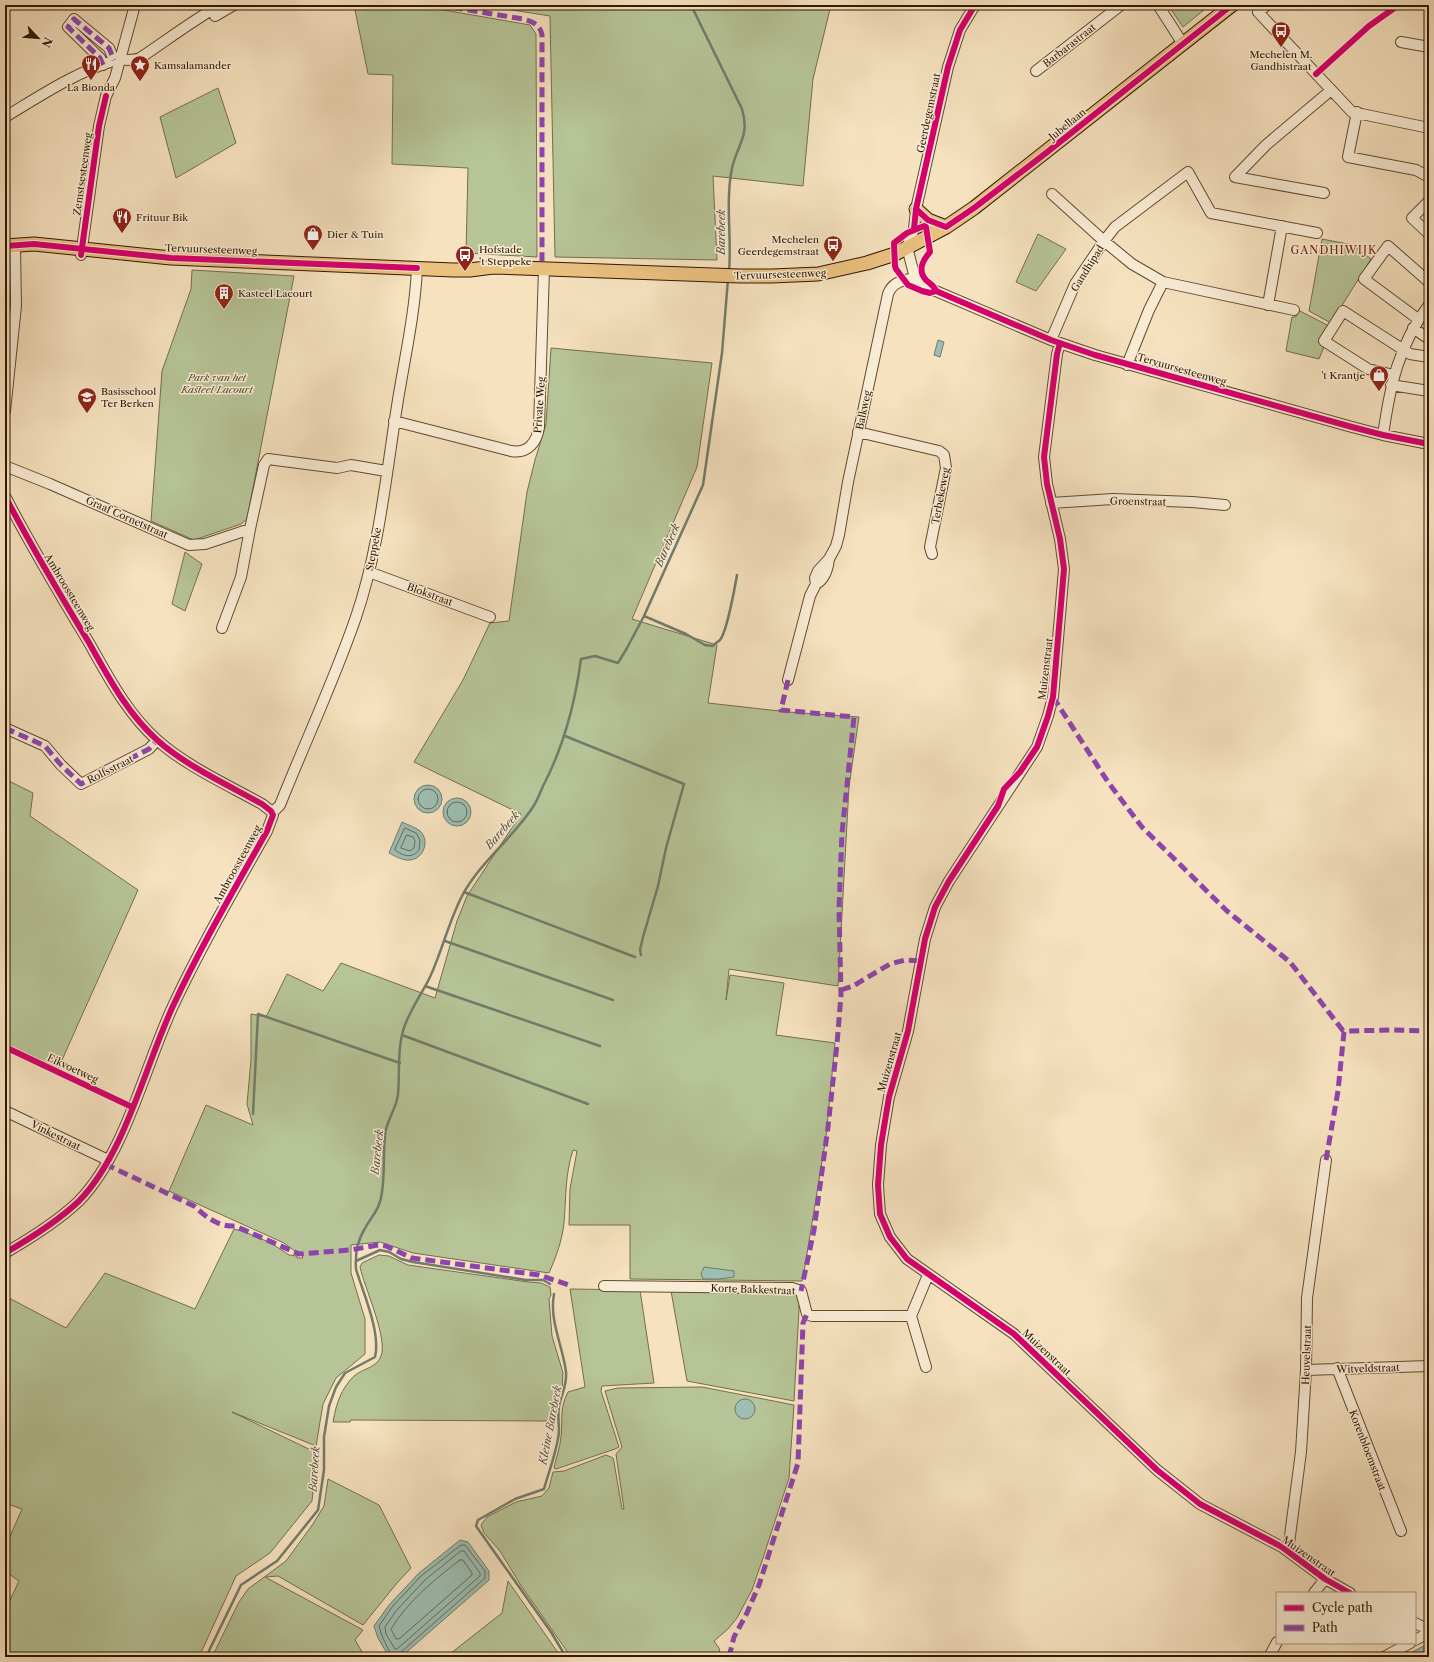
<svg xmlns="http://www.w3.org/2000/svg" width="1434" height="1662" font-family="'Libre Caslon Text',serif">
  <rect width="100%" height="100%" fill="#f6e2bf"/>
  <filter id="stains"><feTurbulence type="fractalNoise" baseFrequency=".005" numOctaves="4"/><feColorMatrix values="0 0 0 0 .2 0 0 0 0 .09 0 0 0 0 .02 0 0 0 .5 -.17"/></filter>
  <radialGradient id="worn" r=".72"><stop offset=".6" stop-color="#630" stop-opacity="0"/><stop offset="1" stop-color="#630" stop-opacity=".3"/></radialGradient>
  <path fill="#b6c497" stroke="#746e4c" d="M354,5H415L530,25L536,34L537,257L466,253L468,168L392,164L393,75L368,74Z
    M480,5H831L813,79L803,186L713,176L717,260L555,257L550,16Z
    M1168,5H1210L1183,27Z
    M218,88L236,143L176,178L160,117Z
    M1038,234L1066,249L1036,291L1016,282Z
    M1322,239L1353,245L1371,259L1331,323L1309,311Z
    M192,270L294,276L247,519L241,524L194,540L151,521L162,371L191,289Z
    M1298,310L1329,326L1319,343L1324,347L1319,359L1286,351L1292,317H1296Z
    M551,348L712,363L697,467L632,619L717,645L708,703L788,712L859,717L849,787L838,986L729,969L726,1000L730,975L784,983L776,1035L835,1043L826,1137L803,1278L802,1281L630,1279V1225H569L570,1189L577,1151L573,1150C565,1174 566,1199 564,1223C562,1241 556,1257 549,1273L413,1253L380,1242L351,1245V1273L365,1319V1354L336,1378L323,1404L316,1446L232,1412L317,1453L312,1501L270,1553L236,1576L199,1657H37L33,1655L14,1653L13,1657H5V1611L19,1581L5,1571V1548L22,1509L5,1503V1300L7,1297L66,1328L105,1273L195,1309L234,1229L245,1232L271,1243L289,1255L297,1256V1258H303L301,1252H296L284,1243L169,1191L206,1105L253,1125L247,1104L251,1060V1014L266,1017L287,974L323,991L341,963L435,998L457,921L467,896L521,814L414,762L463,680L490,623L509,621L527,492L535,460L546,424Z
    M185,552L202,564L185,611L172,604Z
    M5,779L33,793L30,816L138,890L58,1069L5,1044Z
    M379,1255L389,1256L408,1265L528,1282L541,1283L550,1287L551,1295L549,1299L552,1336L563,1373L562,1389L554,1408L555,1423H549L547,1421L351,1420L350,1422H333C336,1404 341,1389 354,1376C363,1368 379,1368 382,1353C385,1331 365,1289 360,1267L362,1263Z
    M570,1289L640,1290L654,1383L602,1386L601,1391L619,1447L615,1449L556,1469L554,1468C556,1458 560,1448 561,1437C563,1419 559,1410 568,1392L585,1387Z
    M671,1291L796,1295L799,1299V1310L794,1401L687,1381Z
    M702,1387L794,1405L789,1478L763,1558L752,1590L737,1618L728,1629L714,1641L719,1648L721,1657H571L520,1584L500,1551L484,1533L481,1525L487,1517L516,1502L542,1496L549,1488L553,1472L564,1471L606,1455L613,1458L614,1462L622,1509H624L616,1454L622,1447L605,1391L618,1388Z
    M328,1479L379,1505L411,1568L397,1583L363,1625L278,1576L265,1577L363,1630L355,1640L365,1657H212L239,1602L248,1589L286,1561L313,1524L324,1506Z
    M508,1581L561,1657H446L502,1613Z"/>
  <path fill="#9dbeb2" stroke="#727b6b" d="M938,340L944,342L940,357L934,355Z
    M414 799a14 14 0 1 1 28 0a14 14 0 1 1-28 0Z
    M443 812a14 14 0 1 1 28 0a14 14 0 1 1-28 0Z
    M402,822C408,825 415,827 420,831C430,840 424,859 410,860C403,861 395,856 389,853Z
    M704,1267L734,1271V1277L719,1279H703L701,1274Z
    M735 1409a10 10 0 1 1 20 0a10 10 0 1 1-20 0Z
    M460,1540L468,1542L489,1571V1580L401,1657H389L378,1638L374,1626L389,1605L419,1573Z
    M1429,1643V1657H1403Z"/>
  <g fill="none" stroke-linecap="round" stroke-linejoin="round">
    <path stroke="#676a5a" stroke-width="1" d="M418 799a10 10 0 1 1 20 0a10 10 0 1 1-20 0Z
      M447 812a10 10 0 1 1 20 0a10 10 0 1 1-20 0Z
      M405,828L416,833L420,840L419,850C412,859 403,856 395,850Z
      M407,835L413,837L415,841L414,848L410,851L401,848Z
      M461,1551H464L480,1573V1576L397,1649H395L386,1634L385,1627L396,1611L425,1580Z
      M460,1560H463L472,1573V1575L399,1639H396L391,1629C408,1601 434,1580 460,1560Z
      M392,1657L382,1636L379,1626L392,1607L421,1576L461,1545H465L485,1571V1578L401,1652L399,1657"/>
    <path stroke="#727b6b" stroke-width="2.5" d="M691,5L742,109C750,136 738,143 732,168C725,202 732,238 729,272
      M644,616L686,634L705,645L713,646C715,643 718,642 720,640C727,631 735,587 737,575
      M565,736L684,784L666,848L658,886L643,937L640,950L641,955
      M464,892L635,957
      M445,941L613,1000
      M425,986L600,1046
      M402,1035L588,1104
      M253,1114L258,1014L400,1063
      M356,1261L380,1250L389,1252L401,1259L413,1262L526,1280H543L550,1284
      M554,1294C549,1321 563,1346 566,1372C567,1384 563,1391 560,1402C557,1412 559,1422 559,1432C557,1451 549,1471 544,1489L515,1499L478,1520L476,1526L551,1632L566,1657
      M206,1657L241,1585L277,1561L318,1510L324,1470V1437L329,1406L336,1387L345,1373L375,1357C381,1332 363,1293 356,1269C355,1256 357,1242 364,1230C372,1215 380,1210 382,1192C385,1173 383,1154 385,1135C386,1121 397,1108 398,1094C400,1073 397,1051 403,1031C408,1012 422,994 430,977C442,951 449,921 462,896C480,862 512,839 533,807C537,801 540,793 543,786C564,746 575,704 581,659L595,656L618,663L627,648L644,616L703,485L722,353L728,279"/>
    <g stroke="#624a30" stroke-width="12">
      <path id="minor" d="M975,5L960,30L948,67L916,209L914,229L907,247L915,278L917,281L924,286L1051,340L1095,355L1352,427L1383,435L1429,444
        M1158,5L1183,44
        M1267,5L1258,12L1352,112L1429,128
        M215,16L234,5
        M1401,42L1429,47
        M103,65L100,58L68,27L74,19L109,48L114,60
        M1036,71L1121,5
        M1357,112L1348,157L1416,170L1429,177
        M5,117C40,96 74,73 113,61C122,58 131,62 140,58C167,40 192,21 220,5
        M1235,177L1266,145L1330,91
        M1235,177L1324,193
        M1052,194L1104,241L1115,227L1188,172L1211,213L1317,233
        M1429,201L1412,218L1429,234
        M81,255L99,126L106,96L115,78L135,5
        M1268,305L1282,226
        M1418,319L1364,279L1388,246L1429,282
        M1413,328L1429,339
        M1051,340L1075,284L1104,241L1132,264L1163,282L1294,310
        M1060,343L1057,354L1044,457L1047,484L1060,539L1064,569L1053,697L1048,716L1037,747L949,881L935,907L925,939L908,1031L889,1097L881,1145L878,1185L880,1214L890,1237L907,1259L1014,1334L1157,1470L1200,1504L1282,1547L1325,1579L1350,1593
        M1127,365L1149,310L1163,282
        M1394,375L1368,369L1324,341L1343,311L1410,354L1429,357
        M1391,385L1429,391
        M5,411L16,306L15,247
        M394,421L511,451C528,454 537,442 539,427L544,269
        M858,432L939,451L944,455L946,468L930,547L932,554
        M1383,435C1390,387 1398,345 1429,305
        M5,466L50,484L189,545L205,544L250,529L264,465L268,459L337,468L351,465L386,471
        M5,496C31,546 59,593 88,641C108,676 126,712 157,740C186,766 228,785 262,804L271,811L273,815L267,831C235,888 201,946 173,1006C145,1066 125,1154 79,1201C57,1222 31,1238 5,1253
        M1051,503L1113,499L1192,502L1225,505
        M829,559C828,568 825,579 816,584L815,578L818,571L829,559L836,546L839,535L848,482L888,294C893,281 903,281 915,278
        M369,572L490,617
        M222,628L241,577L250,529
        M788,680L810,596L816,584
        M5,728L45,746L61,765L81,784L149,749L157,740
        M272,813L280,805C305,742 334,681 356,617C379,550 386,476 397,406C404,361 415,314 417,268
        M5,1111L108,1160
        M604,1286L792,1288L801,1291L807,1314L812,1316H911L928,1275
        M911,1316L926,1367
        M1337,1368L1401,1531
        M1306,1370L1429,1366
        M1288,1551L1301,1452L1306,1370L1307,1298L1326,1160
        M1314,1593L1325,1579
        M1415,1623L1429,1630
        M1415,1640L1429,1633
        M1269,1657L1277,1642
        M1384,1657L1410,1643"/>
    </g>
    <g stroke="#311701" stroke-width="15">
      <path id="major" d="M916,209L928,220L946,227
        M5,246L34,244L171,258L453,270H470L493,267L740,276H772L818,274L867,263L895,254L946,227L974,208L1232,5"/>
    </g>
    <use href="#minor" stroke="#f9ecd5" stroke-width="10"/>
    <use href="#major" stroke="#ebc180" stroke-width="13"/>
    <path stroke="#8e44ad" stroke-width="5" stroke-dasharray="10 5" stroke-linecap="butt" d="M438,5L523,19C533,22 540,24 542,35V261
      M103,65L100,58L68,27L74,19L109,48L114,60
      M788,680L781,710L854,717L842,833L839,908L841,995L837,1044L828,1127L814,1230L801,1291
      M1053,697L1108,782L1142,827L1227,911L1290,962L1344,1032
      M5,728L45,746L61,765L81,784L149,749L157,740
      M841,990L853,986L890,964L905,960L921,961
      M1326,1160L1338,1091L1344,1032L1345,1031L1393,1030L1429,1031
      M105,1164L194,1206C206,1217 218,1227 235,1226L299,1254L350,1250L378,1245L386,1246L412,1258L539,1275L569,1285
      M729,1657L734,1637L746,1615L759,1585L798,1463L803,1323L807,1314"/>
    <g stroke="#f9ecd5" stroke-width="8">
      <path id="cycleway" d="M1316,74L1369,26L1393,9
        M916,209L928,220L946,227L974,208L1046,153L1232,5
        M924,226L926,227L930,252C923,260 917,270 926,280C930,284 934,285 936,291L930,293L922,291L908,285L896,269L895,266L894,243L907,233Z
        M914,229L916,209L948,67L960,30L975,5
        M5,246L34,244L171,258L417,268
        M81,255L99,126L106,96
        M936,291L1051,340L1095,355L1352,427L1383,435L1429,444
        M1060,343L1057,354L1044,457L1047,484L1060,539L1064,569L1053,697L1048,716L1037,747L1020,772L1004,789L998,806L949,881L935,907L925,939L908,1031L889,1097L881,1145L878,1185L880,1214L890,1237L907,1259L1014,1334L1157,1470L1200,1504L1282,1547L1325,1579L1350,1593
        M5,496C31,546 59,593 88,641C108,676 126,712 157,740C186,766 228,785 262,804L271,811L273,815L267,831C235,888 201,946 173,1006C145,1066 125,1154 79,1201C57,1222 31,1238 5,1253
        M5,1047L132,1107"/>
    </g>
    <use href="#cycleway" stroke="#d6006c" stroke-width="6"/>
  </g>
  <defs>
    <g id="bus-pin" transform="scale(1)"><path d="M0 17L-7.5 6A9.5 9.5 0 1 1 7.5 6Z" fill="#8f2418" stroke="#f9ecd5"/><path d="M-5-6H5V4H4V6H2V4H-2V6H-4V4H-5ZM-3.5-4V0h7V-4ZM-3.5 1.2v1.5H-2V1.2ZM2 1.2v1.5H3.5V1.2Z" fill="#fff"/></g>
    <g id="restaurant-pin" transform="scale(1)"><path d="M0 17L-7.5 6A9.5 9.5 0 1 1 7.5 6Z" fill="#8f2418" stroke="#f9ecd5"/><path d="M-5-6h1v4h1v-4h1v4h1v-4h1v5L-1.5 .5V6h-2V.5L-5-1ZM5-6V6H3V1.5H1.5Q1.5-4 5-6Z" fill="#fff"/></g>
    <g id="sight-pin" transform="scale(1)"><path d="M0 17L-7.5 6A9.5 9.5 0 1 1 7.5 6Z" fill="#8f2418" stroke="#f9ecd5"/><path d="M0-6L1.8-2.2L6-1.7L2.9 1.2L3.7 5.4L0 3.3L-3.7 5.4L-2.9 1.2L-6-1.7L-1.8-2.2Z" fill="#fff"/></g>
    <g id="shop-pin" transform="scale(1)"><path d="M0 17L-7.5 6A9.5 9.5 0 1 1 7.5 6Z" fill="#8f2418" stroke="#f9ecd5"/><path d="M-5-2.5h2.3a2.7 3.5 0 0 1 5.4 0H5L5.5 6h-11ZM-1.5-2.5h3a1.5 2.3 0 0 0-3 0Z" fill="#fff"/></g>
    <g id="building-pin" transform="scale(1)"><path d="M0 17L-7.5 6A9.5 9.5 0 1 1 7.5 6Z" fill="#8f2418" stroke="#f9ecd5"/><path d="M-4-6H4V6H1V3H-1V6H-4ZM-2.5-4.3h1.7v1.8h-1.7ZM.8-4.3h1.7v1.8H.8ZM-2.5-1h1.7V.8h-1.7ZM.8-1h1.7V.8H.8Z" fill="#fff"/></g>
    <g id="school-pin" transform="scale(1)"><path d="M0 17L-7.5 6A9.5 9.5 0 1 1 7.5 6Z" fill="#8f2418" stroke="#f9ecd5"/><path d="M0-5L7-2L0 1L-7-2ZM-4 1L0 2.5L4 1V4Q0 6-4 4Z" fill="#fff"/></g>
  </defs>
  <g fill-rule="evenodd">
    <use href="#bus-pin" x="1281" y="31"/>
    <use href="#restaurant-pin" x="91" y="64"/>
    <use href="#sight-pin" x="140" y="65"/>
    <use href="#restaurant-pin" x="122" y="217"/>
    <use href="#shop-pin" x="313" y="234"/>
    <use href="#bus-pin" x="833" y="245"/>
    <use href="#bus-pin" x="465" y="255"/>
    <use href="#building-pin" x="224" y="293"/>
    <use href="#shop-pin" x="1379" y="375"/>
    <use href="#school-pin" x="87" y="397"/>
  </g>
  <g text-anchor="middle" stroke-width="3" stroke-linejoin="round" paint-order="stroke">
    <g font-size="10" fill="#311701" stroke="#f9ecd5">
      <text transform="translate(1069 45) rotate(-38)" y="4">Barbarastraat</text>
      <text transform="translate(928 113) rotate(-78)" y="4">Geerdegemstraat</text>
      <text transform="translate(1067 124) rotate(-39)" y="4">Jubellaan</text>
      <text transform="translate(82 174) rotate(-82)" y="4">Zemstsesteenweg</text>
      <text transform="translate(211 249) rotate(2)" y="4">Tervuursesteenweg</text>
      <text transform="translate(1087 268) rotate(-58)" y="4">Gandhipad</text>
      <text transform="translate(780 274) rotate(-2)" y="4">Tervuursesteenweg</text>
      <text transform="translate(1182 369) rotate(16)" y="4">Tervuursesteenweg</text>
      <text transform="translate(539 405) rotate(-86)" y="4">Private Weg</text>
      <text transform="translate(863 410) rotate(-78)" y="4">Balkweg</text>
      <text transform="translate(940 496) rotate(-79)" y="4">Terbekeweg</text>
      <text transform="translate(1138 501) rotate(1)" y="4">Groenstraat</text>
      <text transform="translate(127 517) rotate(24)" y="4">Graaf Cornetstraat</text>
      <text transform="translate(373 549) rotate(-79)" y="4">Steppeke</text>
      <text transform="translate(70 592) rotate(59)" y="4">Ambroossteenweg</text>
      <text transform="translate(430 594) rotate(20)" y="4">Blokstraat</text>
      <text transform="translate(1045 669) rotate(-83)" y="4">Muizenstraat</text>
      <text transform="translate(110 769) rotate(-27)" y="4">Rolfsstraat</text>
      <text transform="translate(237 864) rotate(-61)" y="4">Ambroossteenweg</text>
      <text transform="translate(889 1062) rotate(-74)" y="4">Muizenstraat</text>
      <text transform="translate(73 1068) rotate(25)" y="4">Eikvoetweg</text>
      <text transform="translate(56 1135) rotate(26)" y="4">Vinkestraat</text>
      <text transform="translate(753 1289) rotate(2)" y="4">Korte Bakkestraat</text>
      <text transform="translate(1047 1352) rotate(43)" y="4">Muizenstraat</text>
      <text transform="translate(1306 1355) rotate(-88)" y="4">Heuvelstraat</text>
      <text transform="translate(1368 1368) rotate(-2)" y="4">Witveldstraat</text>
      <text transform="translate(1368 1450) rotate(69)" y="4">Korenbloemstraat</text>
      <text transform="translate(1309 1556) rotate(35)" y="4">Muizenstraat</text>
    </g>
    <g font-size="10" fill="#311701" stroke="#f9ecd5" text-anchor="start">
      <text x="1281" y="58" text-anchor="middle">Mechelen M.<tspan x="1281" dy="12">Gandhistraat</tspan></text>
      <text x="154" y="69">Kamsalamander</text>
      <text x="91" y="91" text-anchor="middle">La Bionda</text>
      <text x="136" y="221">Frituur Bik</text>
      <text x="327" y="238">Dier &amp; Tuin</text>
      <text x="819" y="243" text-anchor="end">Mechelen<tspan x="819" dy="12">Geerdegemstraat</tspan></text>
      <text x="479" y="253">Hofstade<tspan x="479" dy="12">'t Steppeke</tspan></text>
      <text x="238" y="297">Kasteel Lacourt</text>
      <text x="1365" y="379" text-anchor="end">'t Krantje</text>
      <text x="101" y="395">Basisschool<tspan x="101" dy="12">Ter Berken</tspan></text>
    </g>
    <g font-size="10" font-style="italic" fill="#594b2e" stroke="#f9ecd5">
      <text x="217" y="381">Park van het<tspan x="217" dy="12">Kasteel Lacourt</tspan></text>
    </g>
    <g font-size="11" font-style="italic" fill="#57513f" stroke="#f9ecd5">
      <text transform="translate(721 232) rotate(-90)" y="4">Barebeek</text>
      <text transform="translate(667 545) rotate(-66)" y="4">Barebeek</text>
      <text transform="translate(502 830) rotate(-49)" y="4">Barebeek</text>
      <text transform="translate(377 1152) rotate(-84)" y="4">Barebeek</text>
      <text transform="translate(550 1425) rotate(-79)" y="4">Kleine Barebeek</text>
      <text transform="translate(314 1469) rotate(-86)" y="4">Barebeek</text>
    </g>
    <g font-size="11" letter-spacing="1" fill="#7a1f14" stroke="#f9ecd5">
      <text x="1334" y="254">GANDHIWIJK</text>
    </g>
  </g>
  <rect width="1434" height="1662" fill="none" stroke="#f6e2bf" stroke-width="20"/>
  <rect x="6" y="6" width="1422" height="1650" fill="none" stroke="#311701" stroke-width="2"/>
  <rect x="10" y="10" width="1414" height="1642" fill="none" stroke="#311701"/>
  <rect x="1276" y="1592" width="140" height="52" fill="#f9ecd5" stroke="#a99780"/>
  <rect x="1284" y="1605" width="20" height="6" fill="#d6006c" stroke="#a99780"/>
  <text x="1312" y="1612" font-size="12" fill="#311701">Cycle path</text>
  <rect x="1284" y="1625" width="20" height="6" fill="#8e44ad" stroke="#a99780"/>
  <text x="1312" y="1632" font-size="12" fill="#311701">Path</text>
  <g transform="translate(38 38) rotate(116)" stroke="#f9ecd5" stroke-width="3" paint-order="stroke">
  <path d="M0-3L7 15L0 10L-7 15Z" fill="#311701"/>
  <text y="-6" font-size="11" font-weight="bold" text-anchor="middle" fill="#311701">N</text>
  </g>
  <rect width="100%" height="100%" filter="url(#stains)"/>
  <rect width="100%" height="100%" fill="url(#worn)"/>
</svg>
